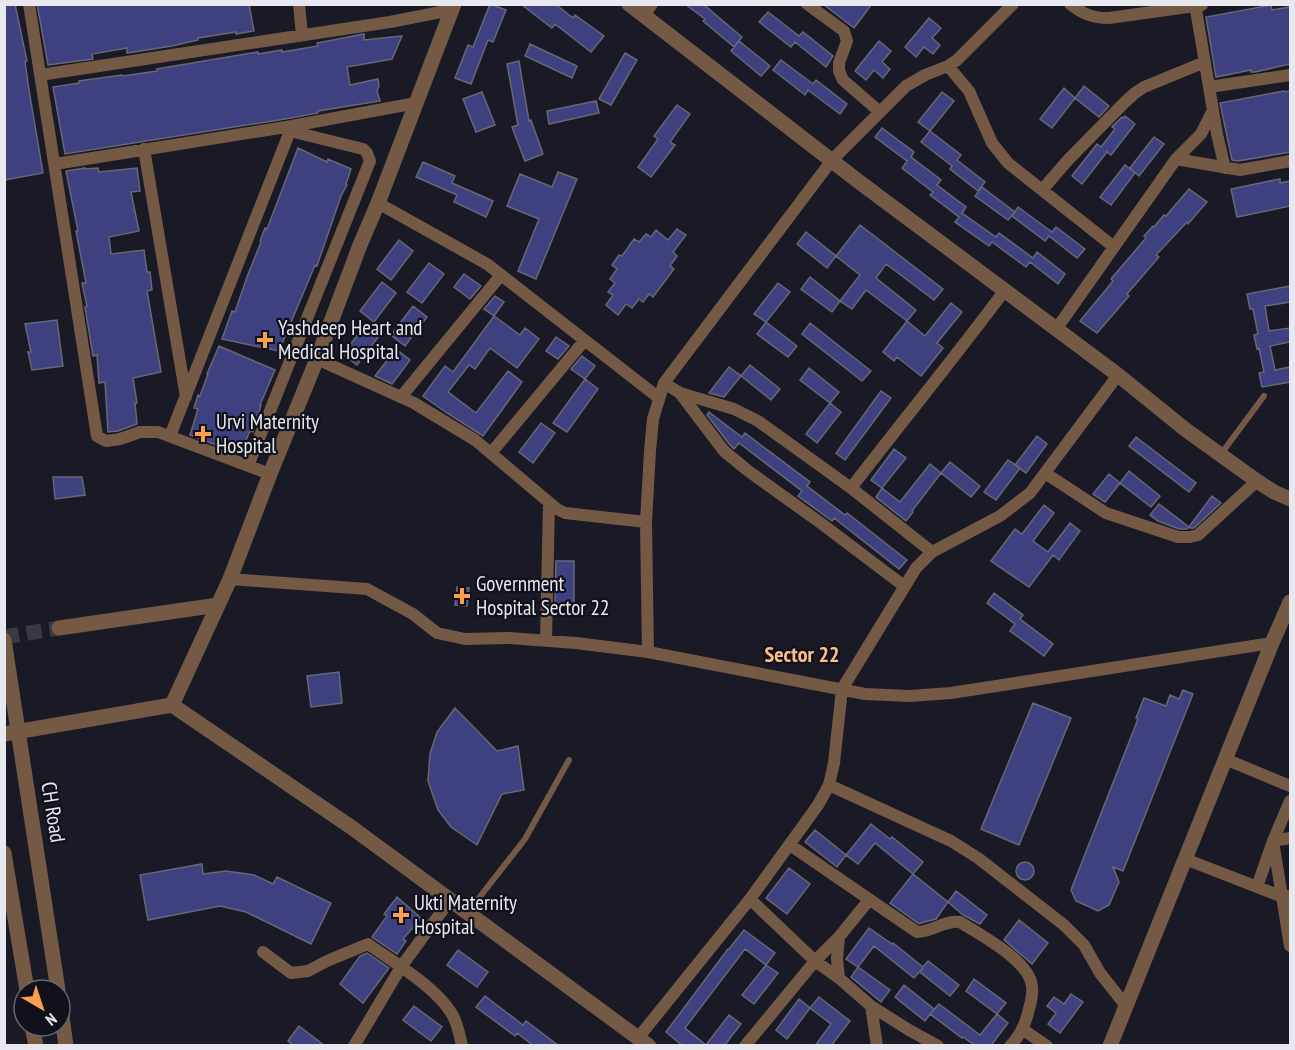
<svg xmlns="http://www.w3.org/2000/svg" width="1295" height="1050" font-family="'PT Sans Narrow',sans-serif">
  <rect width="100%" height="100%" fill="#191a25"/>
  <path fill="#3f4080" stroke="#666875" stroke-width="1.5" d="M4,4H15L27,61L25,62L29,90L43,173L4,180Z
    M37,4H249L254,31L236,34V32L198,38V40L172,46L127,53V48L92,54L93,59L48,65Z
    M490,4L506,10L493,42L488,40L471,84L455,78L468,45L473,47Z
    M521,4H555L573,18L575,15L604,36L591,52L555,24L552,28Z
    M685,4H703L742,37L734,47L703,21L705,19Z
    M823,4H872L854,28Z
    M1271,5L1272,10L1290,7V64L1255,72H1251V70L1216,77L1206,17Z
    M768,12L799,36L803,32L833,56L826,67L795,42L791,47L759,22Z
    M929,18L941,28L932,38L940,45L933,54L924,47L916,57L905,47Z
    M364,34V40L402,36L392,59L347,67L350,85L378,79L379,86L377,91L380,101L318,111V113L291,118L65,154L53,87L79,83V81L122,75L123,76L157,71V69L258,52V54L282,50V52L318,46L317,43Z
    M739,41L770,66L761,76L731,51Z
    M879,41L891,51L882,62L890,69L883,78L874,70L866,80L855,71Z
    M530,44L577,66L572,78L525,56Z
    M625,53L637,60L611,105L599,99Z
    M781,60L813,84L816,80L847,104L840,114L808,90L805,95L773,70Z
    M519,61L529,121L531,120L543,154L525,161L512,127L518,125L507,64Z
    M1084,86L1109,106L1099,117L1075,98Z
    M1064,88L1075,98L1052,128L1040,119Z
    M1284,91L1285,92L1290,91V152L1238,161L1232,160L1220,103Z
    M482,92L495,125L476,132L463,99Z
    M942,92L954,101L930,131L918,122Z
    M596,101L599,113L549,124L547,111Z
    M677,105L690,114L670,142L675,145L651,177L638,167L658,139L654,136Z
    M1125,116L1135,124L1111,155L1106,151L1107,152L1082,184L1072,176L1097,144L1101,147L1115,129L1112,127L1122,117L1124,118Z
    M882,128L914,152L911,157L941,180L937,185L966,207L962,213L996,237L999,233L1033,258L1037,252L1065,274L1058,284L1030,262L1026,267L992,242L989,246L955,222L959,217L930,195L933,192L902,168L908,160L907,161L875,137Z
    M930,131L961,155L957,160L985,182L978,191L950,169L952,166L921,142Z
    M1154,137L1164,144L1139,176L1130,168Z
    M298,148L327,162L328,159L351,169L346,184L347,185L341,196L317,266L315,265L279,351L222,339L232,311L235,312L247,277L261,242L260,241L265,228L267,229Z
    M423,162L455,176L452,183L493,201L486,217L454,202L457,195L416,177Z
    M1125,165L1135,173L1111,205L1100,197Z
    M85,168V169L98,168L99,172L137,168L140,191L131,192L139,231L109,237L111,254L144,250L147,272H150L152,290L147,291L161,372L133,378L137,403H135L137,424L118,431L108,432L105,382L99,383L97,355L93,356L85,307L87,306L82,283H86L76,231H78L66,171Z
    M558,172L577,179L536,279L518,271L539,219L507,206L520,174L552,187Z
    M1280,179V183L1290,181V206L1237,217L1231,189Z
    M982,187L1015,212L1008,220L975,196Z
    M1189,189L1207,202L1188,224L1187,222L1156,255L1159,257L1127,294L1129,296L1097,333L1080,321L1113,281L1111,279L1146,238L1144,236L1153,226L1154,227L1164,215L1166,216Z
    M1018,207L1052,232L1051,233L1056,227L1085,249L1077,258L1049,236L1045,241L1012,216Z
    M860,225L943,289L934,300L886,264L876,278L916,310L907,321L866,290L852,309L840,301L860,275L836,256Z
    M677,229L686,235L673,252L677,256L670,266L674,269L653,297L649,294L643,302L639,299L632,308L626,304L618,315L606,305L613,295L608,292L615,283L610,279L617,269L612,265L619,255L622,256L634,239L639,242L646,234L651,237L656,230L668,240Z
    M806,232L836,256L827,268L797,244Z
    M399,240L413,251L391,280L377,269Z
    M429,263L444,274L422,303L407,292Z
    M464,274L481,286L470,299L454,287Z
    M810,277L840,301L832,312L801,289Z
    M382,282L396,293L374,322L360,311Z
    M778,283L790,292L766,322L754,314Z
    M1290,286V302L1265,306L1269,331L1290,328V342L1270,346L1275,370L1290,367V382L1262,387L1259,373L1264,372L1259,348L1257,349L1254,335L1258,334L1253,309H1250L1247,294Z
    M495,296L504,302L494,316L484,309Z
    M951,303L962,312L937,343L943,348L921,376L897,357L894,361L883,352L907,321L925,336Z
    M413,306L427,317L405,346L391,335Z
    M494,316L520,335L525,328L539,339L517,368L490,348L475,369L469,365L448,392L476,413L508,371L522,382L483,436L447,413L423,396L445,366L453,372Z
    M57,320L63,366L32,370L28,352H31L25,324Z
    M766,322L797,346L788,357L757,334Z
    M810,323L871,371L862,381L802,334Z
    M365,325L379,336L357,365L343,354Z
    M556,337L569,346L558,359L546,351Z
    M219,346L275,370L260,405H261L253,432L250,431L240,454L190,435L198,409L194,408L198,395L200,396L208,374H207Z
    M396,349L410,360L392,384L375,376Z
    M582,356L595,366L585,379L571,369Z
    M750,365L780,389L771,400L741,376Z
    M729,367L741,376L724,397L709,393Z
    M809,368L839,392L830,403L800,380Z
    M585,379L598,389L567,432L553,423Z
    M881,391L891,398L845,460L836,453Z
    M830,403L841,412L817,443L806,434Z
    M709,412L742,437L745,433L810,482L807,486L845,515L847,513L907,560L899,569L834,518L832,521L798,496L802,491L739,443L734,449L730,445L707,415Z
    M541,423L555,433L533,463L519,452Z
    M1037,436L1047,444L1026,473L1015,465Z
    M1136,437L1196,483L1189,492L1129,446Z
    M894,449L906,458L882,488L871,480Z
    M1008,460L1020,468L996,500L984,492Z
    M950,462L980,486L971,497L941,473Z
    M930,464L941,473L912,511L913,512L906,521L876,497L882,488L900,502Z
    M1129,471L1160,496L1151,507L1120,483Z
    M1109,474L1120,483L1105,502L1093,494Z
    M53,477H82L85,495L55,499Z
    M1212,496L1221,503L1194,528H1190L1189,527Z
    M1159,504L1189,527L1187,529H1179L1158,521L1150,515Z
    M1044,505L1054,513L1033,541L1048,552L1070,523L1080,531L1059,560L1053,555L1029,587L991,561L1015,529L1022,534Z
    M556,561H574V606H555Z
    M457,587L469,588L467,606L455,605Z
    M994,593L1023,615L1020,619L1053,644L1044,656L1010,631L1015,624L987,603Z
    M339,672L342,703L311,707L307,676Z
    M1183,690L1193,694L1123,871L1113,867L1119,882L1109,905L1098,911L1076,901L1071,890L1138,719L1136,718L1144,698L1166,706L1170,695L1179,699Z
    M1033,703L1071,718L1019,845L981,829Z
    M455,708L497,751L518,746L524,790L502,794L477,845L451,827L438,810L428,781L430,754L437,732Z
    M871,824L890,839L892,837L923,862L913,874L875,843L858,864L846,855Z
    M815,830L846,855L837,867L805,842Z
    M1016 871a9 9 0 1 1 18 0a9 9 0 1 1-18 0Z
    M202,864L203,874L226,871L254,875L273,884L277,877L331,903L311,944L246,912L220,906L148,920L140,875Z
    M789,868L810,884L787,914L766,898Z
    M913,874L948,902L936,919L921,923L919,924L890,903Z
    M956,891L987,915L980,924L963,915L948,902Z
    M397,897L421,918L403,939L406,941L397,954L372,937L387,916L384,914Z
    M1019,920L1048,943L1032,964L1004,940Z
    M869,928L892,944L893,943L923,967L928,961L959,985L950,996L920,972L923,968L914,978L874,946L858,967L846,959Z
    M744,930L775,953L766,965L745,949L685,1028L706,1045L729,1015L741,1024L724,1046H683L666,1032L728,949H729Z
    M458,950L488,972L477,987L447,965Z
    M367,953L389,968L363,1003L340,984L360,956Z
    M766,965L778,973L754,1004L742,995Z
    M858,967L890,990L881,1002L851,977Z
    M974,979L1006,1003L997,1014L966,991Z
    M904,985L934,1009L925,1021L895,997Z
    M1071,994L1083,1002L1060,1033L1048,1024L1056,1013L1047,1006L1054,997L1064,1004Z
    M485,996L523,1025L526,1021L559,1046H534L517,1033L515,1036L476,1007Z
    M819,997L850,1021L831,1046H815L831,1024L810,1008Z
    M799,999L810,1008L787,1039L776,1030Z
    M939,1004L980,1035L997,1014L1008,1023L992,1044L993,1046H972L973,1044L963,1037L962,1038L930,1014Z
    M414,1006L442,1027L431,1041L403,1020Z
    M299,1026L325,1046H294L288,1041Z"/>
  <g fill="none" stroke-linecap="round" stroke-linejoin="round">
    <path stroke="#383943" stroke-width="15" stroke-dasharray="15 8" stroke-linecap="butt" d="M4,637L59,628"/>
    <path stroke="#745a45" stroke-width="6" d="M1221,454L1264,396
      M468,912L525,839L569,760"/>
    <path stroke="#745a45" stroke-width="12" d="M29,4L97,436L106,441L120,439L140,432H158L270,474
      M299,4L302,35
      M807,4L844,31L847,41L839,63V71L843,80L880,112
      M1070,4C1083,14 1092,18 1109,18L1202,5
      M1195,4L1217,134L1225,168
      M644,16L652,4
      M948,66L969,91L992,143L1008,163L1114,247
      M40,75L390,22L451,10
      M1209,87L1290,75
      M144,149L186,397
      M1176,159L1240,170L1290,161
      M55,164L292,126L416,103
      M1042,190L1068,160L1124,103L1135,93L1144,87L1205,62
      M378,203L487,264L659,398
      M1057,328L1176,159L1201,134L1213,110
      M317,359L414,403L475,440L557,509L565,513L646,522
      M664,383L680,393L734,409L758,421L851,488L932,552
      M680,393L724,451L747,470L822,524L904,586
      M401,397L501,275
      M170,436L292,126
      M491,453L584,341
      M248,466L370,161L367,153L363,149L290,131
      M1045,473L1106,513L1178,537H1190L1198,535L1257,481
      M851,488C902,422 955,357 1005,290
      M230,579L367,589L413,614L437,633L465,639L509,638L576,643L648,652L865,694L910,696L951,693L1272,643
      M546,641L549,503
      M648,652L646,522L650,451L653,419L664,383L832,160L906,86L925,75L948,66L957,60L1013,4
      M1225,759L1290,786
      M829,785L951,841L978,858L1064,925L1084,945L1100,973L1126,1006
      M1290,801L1273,841L1290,946
      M790,845L917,932C933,932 944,920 960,922C980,935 1029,960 1032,986C1033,993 1031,1002 1029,1009C1026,1023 1021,1035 1010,1046
      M1185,859L1283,897L1288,896
      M1257,887L1273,841L1290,838
      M750,899L815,961L839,978L871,1006L909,1030L938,1046
      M839,937L837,959L839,978
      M263,952L291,973L308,971L327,961L368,944C393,962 441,990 454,1018C458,1026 460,1037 462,1046
      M871,1006L877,1046
      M1022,1029L1047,1046
      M638,1038L750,899L818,805L829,785L834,763L842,689L916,568L932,552L1000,516L1030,493L1118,375
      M354,1046L401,967L450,900
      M745,1046L815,961L839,937L869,900"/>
    <path stroke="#745a45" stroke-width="15" d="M629,4L858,181L1118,375L1186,430L1257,481L1274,492L1290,499
      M59,628L218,605
      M4,640L58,990
      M172,705L230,579L270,474L317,359L360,245L378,203L454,4
      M4,734L172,705L351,827L649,1046
      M4,853L27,990
      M60,1002L66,1046
      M32,1026L36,1046
      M1110,1046L1272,643L1290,602"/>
  </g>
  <g fill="#fa9f4e" stroke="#10111b" stroke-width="2">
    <path d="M262 331h6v6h6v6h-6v6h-6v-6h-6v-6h6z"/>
    <path d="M200 425h6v6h6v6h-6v6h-6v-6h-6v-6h6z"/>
    <path d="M459 587h6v6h6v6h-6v6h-6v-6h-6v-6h6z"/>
    <path d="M398 906h6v6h6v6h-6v6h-6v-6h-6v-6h6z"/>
  </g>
  <g text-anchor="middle" stroke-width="4.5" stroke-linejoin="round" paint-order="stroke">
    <g font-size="21" fill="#e7e8f0" stroke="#10111b" text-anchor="start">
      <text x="278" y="335">Yashdeep Heart and<tspan x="278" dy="24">Medical Hospital</tspan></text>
      <text x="216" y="429">Urvi Maternity<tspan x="216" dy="24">Hospital</tspan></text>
      <text x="476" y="591">Government<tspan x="476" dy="24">Hospital Sector 22</tspan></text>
      <text x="414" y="910">Ukti Maternity<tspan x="414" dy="24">Hospital</tspan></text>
    </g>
    <g font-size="21" fill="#e7e8f0" stroke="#10111b">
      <text transform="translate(53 812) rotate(81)" y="7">CH Road</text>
    </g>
    <g font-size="22" font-weight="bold" fill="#fdbd89" stroke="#10111b">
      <text x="802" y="662">Sector 22</text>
    </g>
  </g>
  <rect width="1295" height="1050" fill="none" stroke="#e7e8f0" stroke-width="12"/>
  <g transform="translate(42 1008) rotate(141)"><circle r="28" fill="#10111b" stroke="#666770" stroke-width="1.5"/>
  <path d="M0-4.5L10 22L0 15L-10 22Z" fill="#fa9f4e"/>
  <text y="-9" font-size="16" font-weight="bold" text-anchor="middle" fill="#e7e8f0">N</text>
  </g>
</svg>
